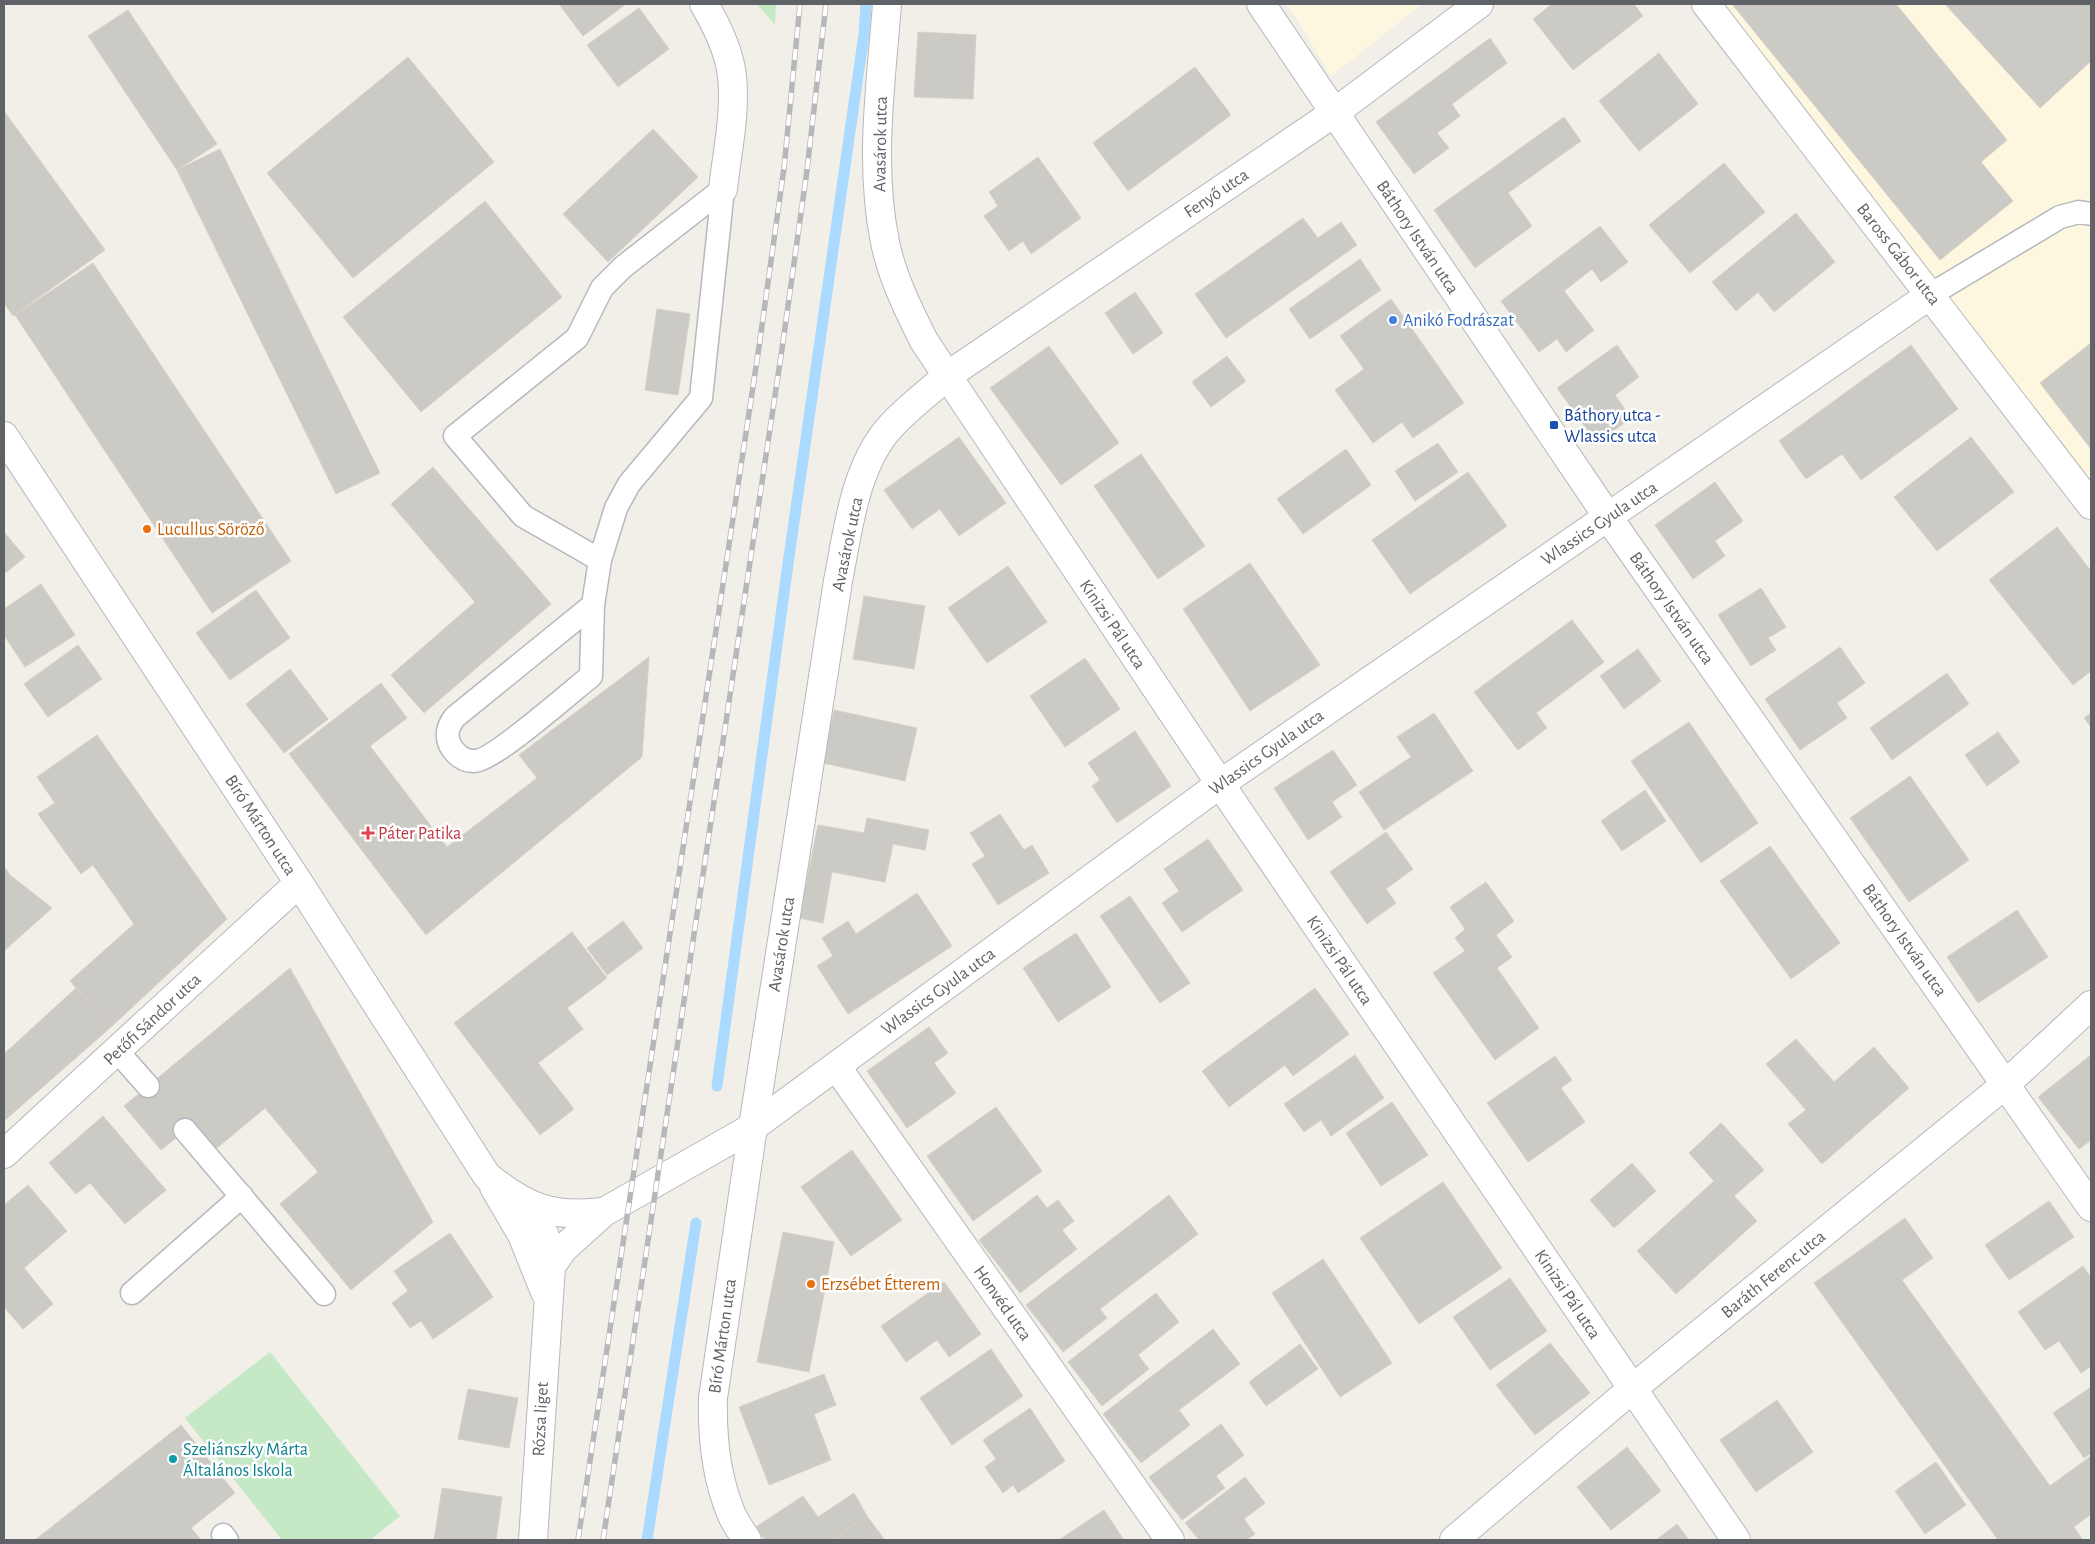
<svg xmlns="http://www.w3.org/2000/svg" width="2095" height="1544" font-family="'Alegreya Sans',sans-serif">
  <rect width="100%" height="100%" fill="#f1efe8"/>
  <path fill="#fef7e0" d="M1288,4H1422L1331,76Z
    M1702,4H2091V483Z"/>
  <path fill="#c5e8c5" d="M757,4H776L775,25Z
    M270,1352L400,1516L370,1540H282L185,1418Z"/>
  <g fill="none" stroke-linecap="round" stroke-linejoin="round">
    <path stroke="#aadaff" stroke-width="11" d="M717,1086L787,571L864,34L866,4
      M647,1540L696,1223"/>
  </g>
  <path fill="#cccac5" stroke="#d6d1c6" d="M559,4H626L583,36Z
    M1552,4H1634L1643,16L1573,70L1533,19Z
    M1732,4H1896L2007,140L1981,162L2013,201L1940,260Z
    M1945,4H2091V61L2040,108Z
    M639,8L669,49L618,87L587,45Z
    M128,10L217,144L177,170L88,36Z
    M918,32L976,35L973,99L914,97Z
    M1490,38L1507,63L1452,104L1460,116L1437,133L1449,148L1414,174L1376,122Z
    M1659,53L1698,104L1639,151L1599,101Z
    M408,57L494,162L353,278L267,173Z
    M1195,67L1231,115L1128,191L1093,143Z
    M4,111L105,250L13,316L4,303Z
    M1564,117L1581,141L1508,193L1532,226L1475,268L1434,210Z
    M653,129L698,177L608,262L563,214Z
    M220,149L380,473L336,494L177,170Z
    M1038,157L1081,218L1031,254L1023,241L1009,251L984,216L998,206L989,192Z
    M1724,163L1765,212L1690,273L1649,225Z
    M485,201L562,297L421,412L343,317Z
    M1796,213L1835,262L1774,312L1758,292L1736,311L1712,282Z
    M1303,218L1318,238L1341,222L1357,245L1226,338L1195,294Z
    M1600,226L1628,262L1601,282L1592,269L1564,291L1594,330L1566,352L1557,339L1539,352L1501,301Z
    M1360,259L1381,290L1310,339L1289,309Z
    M93,263L291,561L212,613L15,315Z
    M1135,292L1163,333L1133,354L1105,313Z
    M1391,299L1464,403L1413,438L1402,422L1373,443L1335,390L1364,369L1340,336Z
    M657,309L690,314L678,395L645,390Z
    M2091,343V449L2040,383Z
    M1617,345L1639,377L1615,395L1631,418L1597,443L1557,388Z
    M1911,345L1958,409L1861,480L1842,454L1806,479L1779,441Z
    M1049,346L1119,443L1061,485L990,388Z
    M1227,356L1246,381L1211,407L1192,382Z
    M959,437L1006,503L959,536L940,509L912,529L884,490Z
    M1971,437L2014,492L1937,551L1894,497Z
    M1438,443L1458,472L1415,501L1395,471Z
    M1346,449L1371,485L1303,534L1277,499Z
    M1141,454L1205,546L1158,579L1094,486Z
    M433,467L551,604L424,713L391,675L475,602L391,504Z
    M1468,472L1507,526L1410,594L1372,540Z
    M1715,482L1743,521L1715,541L1725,556L1693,579L1655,525Z
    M2057,527L2091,571V671L2073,685L1989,580Z
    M4,532L25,557L4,574Z
    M1250,563L1320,665L1250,711L1183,609Z
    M1008,566L1047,622L987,663L948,608Z
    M41,584L75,635L25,667L4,635V609Z
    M1761,588L1786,627L1768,638L1776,650L1751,666L1718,615Z
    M256,590L290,638L230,680L196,633Z
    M864,596L925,606L914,669L853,659Z
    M1572,620L1604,662L1536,713L1547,728L1518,750L1474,692Z
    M78,645L102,679L48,717L24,684Z
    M1840,647L1865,683L1837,703L1847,718L1800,750L1765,699Z
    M1638,649L1661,681L1624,709L1600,676Z
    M649,657L642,757L426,935L289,754L381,683L407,718L370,746L447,847L537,778L519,755Z
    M1085,658L1120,709L1065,747L1030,696Z
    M290,669L328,719L284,753L246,704Z
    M1947,673L1969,704L1892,760L1870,728Z
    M834,710L917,728L905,781L823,763Z
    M1434,713L1473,771L1384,830L1359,792L1411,757L1397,737Z
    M2091,713V727L2084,718Z
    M1689,722L1758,823L1701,863L1631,761Z
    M1135,731L1171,786L1117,823L1092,786L1100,780L1088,763Z
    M1998,732L2020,762L1987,786L1965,755Z
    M97,735L227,919L111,1027L70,981L134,924L93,865L81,874L38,814L55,803L37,777Z
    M1333,750L1357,785L1332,802L1342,817L1308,840L1274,788Z
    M1910,776L1969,860L1909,902L1850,818Z
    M1645,790L1666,821L1622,851L1601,821Z
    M1000,814L1024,850L1032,845L1049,873L998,905L972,864L985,856L970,833Z
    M867,818L929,830L925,850L893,844L885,882L832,872L823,923L799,918L818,825L864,833Z
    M1386,832L1413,869L1386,889L1396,903L1367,924L1330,872Z
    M1208,839L1243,890L1182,932L1162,903L1179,891L1164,869Z
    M1770,846L1840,943L1791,979L1720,881Z
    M4,866L10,875L52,908L4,951Z
    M1486,882L1514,921L1496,935L1512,957L1497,968L1539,1028L1495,1060L1433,973L1465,951L1455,938L1465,929L1450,907Z
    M917,893L952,946L848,1014L817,966L833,956L822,938L848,921L856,934Z
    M1130,896L1190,983L1160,1003L1100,916Z
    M2017,910L2048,957L1978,1003L1947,957Z
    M623,921L643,948L607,975L587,948Z
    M572,932L607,978L567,1008L583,1029L538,1063L574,1109L540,1135L454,1023Z
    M1076,933L1111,987L1058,1022L1023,968Z
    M290,968L433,1222L351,1290L280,1204L318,1172L265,1108L211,1153L190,1127L161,1150L124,1106Z
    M76,988L111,1027L4,1121V1054Z
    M1315,988L1349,1034L1293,1076L1285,1065L1229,1107L1202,1071Z
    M929,1027L948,1053L934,1063L956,1093L907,1128L867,1071Z
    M1796,1039L1834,1082L1874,1047L1909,1088L1822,1164L1788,1124L1806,1110L1766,1064Z
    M1355,1055L1384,1098L1331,1136L1321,1120L1304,1132L1284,1104Z
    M2091,1055V1140L2079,1149L2038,1097Z
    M1555,1056L1572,1080L1561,1088L1585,1122L1528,1162L1487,1103Z
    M1392,1102L1428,1155L1381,1186L1346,1133Z
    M996,1107L1042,1171L973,1221L927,1156Z
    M103,1116L166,1190L125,1224L90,1183L76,1194L49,1163Z
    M1721,1123L1764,1170L1734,1196L1757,1221L1676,1294L1637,1251L1714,1181L1689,1153Z
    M852,1150L902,1220L851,1256L801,1187Z
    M1632,1163L1656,1191L1614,1228L1590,1200Z
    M1443,1182L1502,1268L1419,1324L1360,1238Z
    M28,1185L67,1231L24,1268L53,1304L23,1329L4,1307V1205Z
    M1037,1195L1047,1208L1058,1200L1074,1221L1062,1230L1077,1249L1020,1293L979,1240Z
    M1169,1195L1198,1234L1100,1309L1107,1318L1063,1352L1026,1305Z
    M2049,1201L2074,1237L2009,1280L1985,1245Z
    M1905,1218L1933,1258L1902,1280L2050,1486L2091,1456V1514L2074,1527L2083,1540H1998L1814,1283Z
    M783,1232L834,1242L809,1372L757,1362Z
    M450,1233L493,1297L433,1339L421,1321L410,1328L392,1303L408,1291L394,1271Z
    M1323,1259L1392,1363L1340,1397L1272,1293Z
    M2083,1266L2091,1278V1366L2081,1373L2059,1341L2045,1350L2018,1312Z
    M1510,1278L1547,1331L1490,1370L1453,1317Z
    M944,1282L981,1334L949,1357L937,1340L906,1362L881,1326Z
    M1156,1293L1179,1322L1138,1355L1149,1369L1102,1406L1068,1362Z
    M1213,1329L1240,1364L1179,1410L1190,1425L1141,1463L1103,1414Z
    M1550,1343L1590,1393L1535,1435L1496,1385Z
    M1300,1344L1318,1369L1266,1406L1249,1382Z
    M991,1349L1023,1396L952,1445L920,1398Z
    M824,1374L836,1405L814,1414L831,1460L769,1485L739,1407Z
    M2091,1387V1453L2084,1458L2053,1413Z
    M468,1389L518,1398L509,1448L458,1439Z
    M1777,1400L1813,1452L1756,1492L1720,1440Z
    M1030,1408L1065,1461L1018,1493L1013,1485L1003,1493L985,1467L996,1459L983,1440Z
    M1221,1424L1244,1455L1216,1476L1225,1488L1182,1520L1149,1477Z
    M181,1425L235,1493L191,1528L201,1540H35Z
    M1627,1447L1661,1491L1611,1530L1577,1487Z
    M1936,1462L1966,1505L1925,1534L1895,1491Z
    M1245,1477L1265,1503L1244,1519L1255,1534L1248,1539L1249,1540H1199L1185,1523Z
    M442,1488L502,1497L496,1540H434Z
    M854,1493L867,1516L831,1540H765L756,1527L803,1496L818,1517Z
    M1104,1510L1124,1540H1059Z
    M867,1516L884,1539L831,1540Z
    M1677,1524L1689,1540H1656Z"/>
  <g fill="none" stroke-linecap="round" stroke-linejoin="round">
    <g stroke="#b5b8bc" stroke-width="25">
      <path id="lane" d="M1930,295L2060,217L2079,212L2091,214
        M600,560L523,516L455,436L577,338L602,288L623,267L723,189
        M593,605L455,717C448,726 445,734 450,745C455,754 463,761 474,761C492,762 572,691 591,676L593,605L600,560L616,508L629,484L701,398L723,189
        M117,1051L148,1086
        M185,1130L324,1294
        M132,1293L242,1196
        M223,1535L227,1540"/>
    </g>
    <g stroke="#b5b8bc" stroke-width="30">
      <path id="street" d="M704,4C717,26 729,50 732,76C736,113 727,152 723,189
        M887,4C881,83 869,164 885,242C892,277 908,309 924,341L1237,809L1736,1540
        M1261,4L1608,517L2091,1207
        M1706,4L2091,505
        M4,436L299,883L487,1176C527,1208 552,1218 604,1212
        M836,1066L1170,1540
        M4,1154L299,883
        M494,1187L522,1235L545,1292
        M528,1205C543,1227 548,1239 551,1266L533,1540
        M551,1266L564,1248L604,1212L753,1127L1220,784L1930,295
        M747,1540C742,1532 735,1523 731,1513C716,1477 712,1437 713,1398L753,1127L838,581C848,530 855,463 893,424C909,407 929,392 947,376L1334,113L1479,4
        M1454,1540L1632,1389L2006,1084L2091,1005"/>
    </g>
    <use href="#lane" stroke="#fff" stroke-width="22"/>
    <use href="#street" stroke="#fff" stroke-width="28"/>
    <g stroke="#b6b7b8" stroke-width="5.5">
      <path id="rail" d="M578,1540L759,347L784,168L800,4
        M603,1540L782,349L807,170L826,4"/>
    </g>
    <use href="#rail" stroke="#fff" stroke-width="4" stroke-dasharray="11" stroke-linecap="butt"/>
  </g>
  <circle fill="#3f7fe0" stroke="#fff" stroke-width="2" cx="1393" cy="320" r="5"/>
  <rect fill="#1a4fb4" stroke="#fff" stroke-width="2" x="1549" y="420" width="10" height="10" rx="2.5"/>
  <g fill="#e8710a" stroke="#fff" stroke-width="2">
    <circle cx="147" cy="529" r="5"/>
    <circle cx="811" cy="1284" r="5"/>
  </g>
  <path fill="#e0444e" stroke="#fff" stroke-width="2" d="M365.5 825.5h5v5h5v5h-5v5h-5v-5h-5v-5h5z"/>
  <circle fill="#0f9aa8" stroke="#fff" stroke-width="2" cx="173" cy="1459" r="5"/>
  <g text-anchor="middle" stroke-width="5" stroke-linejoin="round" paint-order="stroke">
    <g font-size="18" fill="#5f6368" stroke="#fff">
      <text transform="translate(880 144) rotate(-89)" y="6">Avasárok utca</text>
      <text transform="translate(1216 193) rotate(-34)" y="6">Fenyő utca</text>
      <text transform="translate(1418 237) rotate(56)" y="6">Báthory István utca</text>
      <text transform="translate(1899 254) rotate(52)" y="6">Baross Gábor utca</text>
      <text transform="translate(1599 523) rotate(-34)" y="6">Wlassics Gyula utca</text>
      <text transform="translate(847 544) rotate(-78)" y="6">Avasárok utca</text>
      <text transform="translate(1672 608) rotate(55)" y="6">Báthory István utca</text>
      <text transform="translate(1113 624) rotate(56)" y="6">Kinizsi Pál utca</text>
      <text transform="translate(1266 752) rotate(-35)" y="6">Wlassics Gyula utca</text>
      <text transform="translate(261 825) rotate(57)" y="6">Bíró Márton utca</text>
      <text transform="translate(1905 940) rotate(55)" y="6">Báthory István utca</text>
      <text transform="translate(781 944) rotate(-81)" y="6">Avasárok utca</text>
      <text transform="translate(1340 960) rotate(56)" y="6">Kinizsi Pál utca</text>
      <text transform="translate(938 991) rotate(-36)" y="6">Wlassics Gyula utca</text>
      <text transform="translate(152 1019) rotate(-43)" y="6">Petőfi Sándor utca</text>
      <text transform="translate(1773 1274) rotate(-39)" y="6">Baráth Ferenc utca</text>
      <text transform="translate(1568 1294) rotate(56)" y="6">Kinizsi Pál utca</text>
      <text transform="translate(1003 1303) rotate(55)" y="6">Honvéd utca</text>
      <text transform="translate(722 1336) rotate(-82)" y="6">Bíró Márton utca</text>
      <text transform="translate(540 1419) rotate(-87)" y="6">Rózsa liget</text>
    </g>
    <g font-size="18" fill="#366cbe" stroke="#fff" text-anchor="start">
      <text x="1403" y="326">Anikó Fodrászat</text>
    </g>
    <g font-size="18" fill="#164399" stroke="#fff" text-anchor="start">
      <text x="1564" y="421">Báthory utca -<tspan x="1564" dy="21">Wlassics utca</tspan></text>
    </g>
    <g font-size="18" fill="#c56008" stroke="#fff" text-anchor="start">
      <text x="157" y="535">Lucullus Söröző</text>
      <text x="821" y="1290">Erzsébet Étterem</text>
    </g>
    <g font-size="18" fill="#be3a42" stroke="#fff" text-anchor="start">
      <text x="378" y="839">Páter Patika</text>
    </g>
    <g font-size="18" fill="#0d838f" stroke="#fff" text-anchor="start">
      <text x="183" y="1455">Szeliánszky Márta<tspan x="183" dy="21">Általános Iskola</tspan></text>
    </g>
  </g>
  <rect width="2095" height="1544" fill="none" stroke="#5f6368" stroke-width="10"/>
</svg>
